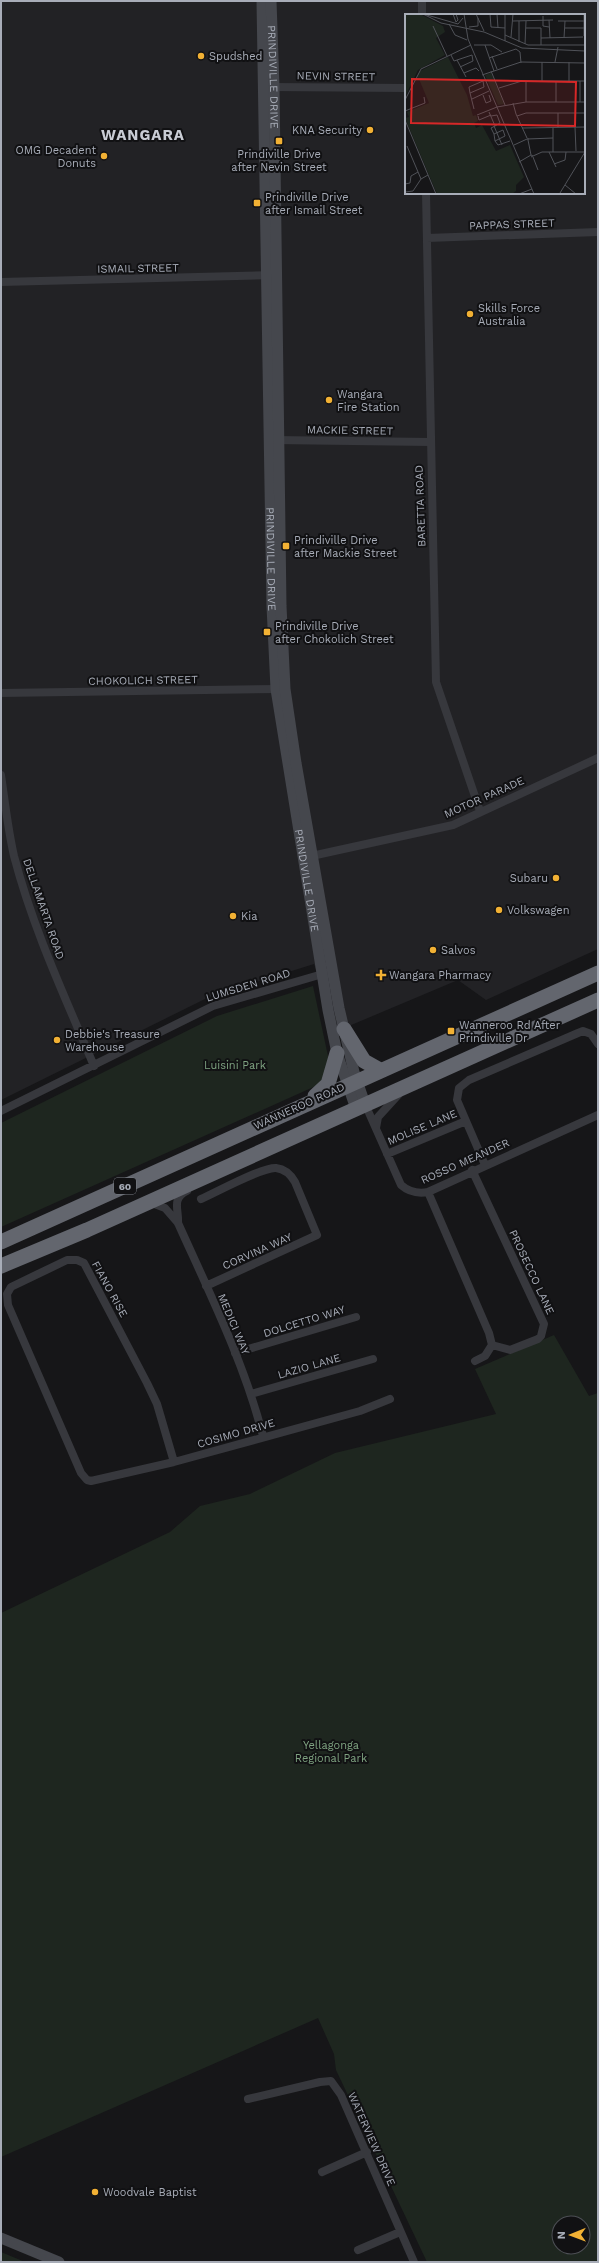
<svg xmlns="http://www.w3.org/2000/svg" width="599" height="2263" font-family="'Work Sans',sans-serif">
  <rect width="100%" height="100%" fill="#161618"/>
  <path fill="#222225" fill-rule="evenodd" d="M1,1H598V949L486,1000L458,980L337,1031L314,964L209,997L1,1100ZM406,15H584V193H406Z"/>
  <path fill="#1e261f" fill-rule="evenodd" d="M313,986L328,1056L338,1076L1,1227V1123L217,1016Z
    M554,1335L589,1396L598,1393V2262H427L336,2070L334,2054L318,2018L1,2157V1613L170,1532L200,1506L250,1494L335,1453L496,1414L475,1369ZM559,2223H583V2247H559Z
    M1,2252L25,2262H1Z"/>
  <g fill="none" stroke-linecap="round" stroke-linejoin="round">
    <path stroke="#37383d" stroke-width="8" d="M422,1V15
      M270,87L406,88
      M426,193L436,682L480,811
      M427,238L598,232
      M1,282L272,275
      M274,440L430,442
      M1,693L280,689
      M1,775C5,802 8,830 14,856C33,929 65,997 94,1066
      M307,857L453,825L598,758
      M365,1104L401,1185C409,1192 417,1194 428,1192L598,1115
      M1,1111L213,1006L326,973
      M376,1128L378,1117L399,1094
      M387,1154L466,1121
      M485,1165L457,1100L459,1088L469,1080L578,1033L583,1031L591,1034L598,1044
      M472,1170L544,1324L541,1336L538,1339L510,1350L492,1345
      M428,1192L489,1333L492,1345L485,1356L475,1361
      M201,1199C217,1192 262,1167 276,1168C285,1169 291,1175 295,1182L317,1235L206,1286
      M149,1202L165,1208L178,1223C209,1292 244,1362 263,1436
      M178,1223C179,1209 171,1199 187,1191
      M235,1353L356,1317
      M251,1394L373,1359
      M174,1462L157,1404L147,1383L84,1263L77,1260H67L11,1287L7,1294L8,1305L81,1473L87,1480L91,1481L174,1462L360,1411L390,1399
      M248,2099L320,2082L331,2081L341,2095L414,2262
      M322,2172L367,2152
      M358,2250L400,2232"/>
    <g stroke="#45474d" stroke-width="11">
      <path id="s1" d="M262,1L272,606L276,689L328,1010L337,1053L356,1109"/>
      <path id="s2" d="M271,1L274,87L281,606L285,689L296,763L339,1008L354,1072L365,1104"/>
      <path d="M1,2238L59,2262"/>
    </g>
    <path stroke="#63666e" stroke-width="15" d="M344,1029L364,1061L380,1070
      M315,1096L328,1084L337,1053
      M1,1242L598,973
      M1,1266L87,1230L598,1000"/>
  </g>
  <g fill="#f2b134" stroke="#111113" stroke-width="1.5">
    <circle cx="201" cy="56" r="4"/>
    <circle cx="370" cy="130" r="4"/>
    <rect x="275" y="137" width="8" height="8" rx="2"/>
    <circle cx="104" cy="156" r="4"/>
    <rect x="253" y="199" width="8" height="8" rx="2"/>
    <circle cx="470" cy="314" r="4"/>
    <circle cx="329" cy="400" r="4"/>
    <rect x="282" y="542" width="8" height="8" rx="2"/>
    <rect x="263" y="628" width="8" height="8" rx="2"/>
    <circle cx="556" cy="878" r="4"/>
    <circle cx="499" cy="910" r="4"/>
    <circle cx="233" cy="916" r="4"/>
    <circle cx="433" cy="950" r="4"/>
    <path d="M379 969h4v4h4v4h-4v4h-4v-4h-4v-4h4z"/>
    <rect x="447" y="1027" width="8" height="8" rx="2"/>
    <circle cx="57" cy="1040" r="4"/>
    <circle cx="95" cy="2192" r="4"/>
  </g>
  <g text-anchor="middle" stroke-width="4" stroke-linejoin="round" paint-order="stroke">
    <rect fill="#111113" stroke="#7b7e86" stroke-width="1" x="114" y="1178" width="22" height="16" rx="3"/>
    <g font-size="10" font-weight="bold" fill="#a8adb8">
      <text x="125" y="1190">60</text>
    </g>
    <g font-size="11" fill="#a8adb8" stroke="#111113" text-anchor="start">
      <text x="209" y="60">Spudshed</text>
      <text x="362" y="134" text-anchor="end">KNA Security</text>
      <text x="96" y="154" text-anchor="end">OMG Decadent<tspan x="96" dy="13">Donuts</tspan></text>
      <text x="279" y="158" text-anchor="middle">Prindiville Drive<tspan x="279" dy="13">after Nevin Street</tspan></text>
      <text x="265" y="201">Prindiville Drive<tspan x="265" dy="13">after Ismail Street</tspan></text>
      <text x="478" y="312">Skills Force<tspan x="478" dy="13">Australia</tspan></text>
      <text x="337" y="398">Wangara<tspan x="337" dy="13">Fire Station</tspan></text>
      <text x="294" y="544">Prindiville Drive<tspan x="294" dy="13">after Mackie Street</tspan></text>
      <text x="275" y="630">Prindiville Drive<tspan x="275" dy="13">after Chokolich Street</tspan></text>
      <text x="548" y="882" text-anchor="end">Subaru</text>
      <text x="507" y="914">Volkswagen</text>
      <text x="241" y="920">Kia</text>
      <text x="441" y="954">Salvos</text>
      <text x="389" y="979">Wangara Pharmacy</text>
      <text x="459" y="1029">Wanneroo Rd After<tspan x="459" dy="13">Prindiville Dr</tspan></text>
      <text x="65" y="1038">Debbie's Treasure<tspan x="65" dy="13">Warehouse</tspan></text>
      <text x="103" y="2196">Woodvale Baptist</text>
    </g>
    <g font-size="11" fill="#a8adb8" stroke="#111113">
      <text transform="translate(336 76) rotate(1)" y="4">NEVIN STREET</text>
      <text dy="4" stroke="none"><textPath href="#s2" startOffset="76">PRINDIVILLE DRIVE</textPath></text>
      <text transform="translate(512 224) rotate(-2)" y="4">PAPPAS STREET</text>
      <text transform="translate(138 268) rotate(-1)" y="4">ISMAIL STREET</text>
      <text transform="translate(350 430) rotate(1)" y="4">MACKIE STREET</text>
      <text transform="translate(420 506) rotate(-92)" y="4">BARETTA ROAD</text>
      <text dy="4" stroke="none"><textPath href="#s1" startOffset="558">PRINDIVILLE DRIVE</textPath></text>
      <text transform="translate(143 680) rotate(-1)" y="4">CHOKOLICH STREET</text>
      <text transform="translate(484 797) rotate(-24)" y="4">MOTOR PARADE</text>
      <text dy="4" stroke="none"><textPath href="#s1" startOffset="882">PRINDIVILLE DRIVE</textPath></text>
      <text transform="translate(44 909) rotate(71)" y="4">DELLAMARTA ROAD</text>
      <text transform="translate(248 985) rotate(-17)" y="4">LUMSDEN ROAD</text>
      <text transform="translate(299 1106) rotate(-24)" y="4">WANNEROO ROAD</text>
      <text transform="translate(422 1127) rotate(-23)" y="4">MOLISE LANE</text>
      <text transform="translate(465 1161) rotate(-24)" y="4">ROSSO MEANDER</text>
      <text transform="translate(257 1251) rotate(-24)" y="4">CORVINA WAY</text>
      <text transform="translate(532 1272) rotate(65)" y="4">PROSECCO LANE</text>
      <text transform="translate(110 1289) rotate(61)" y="4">FIANO RISE</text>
      <text transform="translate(304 1321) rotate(-17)" y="4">DOLCETTO WAY</text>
      <text transform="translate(234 1324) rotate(67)" y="4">MEDICI WAY</text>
      <text transform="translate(309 1366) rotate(-16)" y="4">LAZIO LANE</text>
      <text transform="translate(236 1433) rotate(-16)" y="4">COSIMO DRIVE</text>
      <text transform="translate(372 2139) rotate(66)" y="4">WATERVIEW DRIVE</text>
    </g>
    <g font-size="11" fill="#7fa381" stroke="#111113">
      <text x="235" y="1069">Luisini Park</text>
      <text x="331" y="1749">Yellagonga<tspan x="331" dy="13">Regional Park</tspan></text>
    </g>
    <g font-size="15" font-weight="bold" letter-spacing="1" fill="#c9ccd4" stroke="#111113">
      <text x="143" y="140">WANGARA</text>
    </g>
  </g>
  <g transform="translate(405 14)">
    <rect width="180" height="180" fill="#161618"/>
    <path d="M0,0H15L38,12L40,18L31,24L40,41L13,56L0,83ZM43,43L62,81L68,102L71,101L73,107L69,109L71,114L77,111L91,137L105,131L119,163L111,171V177L107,180H32L0,104L4,103L2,98L24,89L14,65L11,63L15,57ZM86,59L99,90L93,91L80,61Z" fill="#1e261f"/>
    <path fill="none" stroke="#505258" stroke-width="1" d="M18,0L36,9L79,18L117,34L180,37M48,0L51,8L53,6L51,0M59,0L63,25L129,180M71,0L79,17M85,0L86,13L100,14M92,0L93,14M22,1L53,10L58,4M138,2V12L144,13M144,6L145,24M108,7L148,6M153,7H179M44,10L50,21L62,26M28,12L42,42M64,13L73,12V4M121,14H136V31M160,14H179M100,21L123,31H180M179,22V0M106,23L108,0M136,24L178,23M159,24L160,7M100,27V0M114,28V7M120,30L121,7M69,31H86L97,38M80,31L89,57M46,41L49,47L67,41L68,47L55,53M87,42L92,55M84,44L111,35L115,38L116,49M52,46L61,63M150,48L153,33M164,48V67M86,57L100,91M59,59L71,54L74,57M77,61L116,48L180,49M137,67V48M151,67V88M175,67V88M94,74L117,67H180M65,79L79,73L78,67L64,73L65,79L69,95M78,81L81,89L86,87L84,81M67,85L84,77M0,86L16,55L66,31M121,88V67M108,89L111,100L122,124M0,97L20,89L19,83M84,98L90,112L86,114L89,120M153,99V113M72,101L92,93L121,88H180M73,102L74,106L86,101M86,102L92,101L95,109L90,112M112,102L121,99H180M0,106L31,180M89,112L97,131M148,113V138M170,113L171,137M117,114L180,113M124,125H122L148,124M123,126L126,141M90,127L100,122L98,116L89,120L90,127L93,131L105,127M109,131L122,125M2,132L16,165M144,138L151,153M128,142L137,138H179M128,143L133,156M114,148L126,141L128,142L126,143M149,150L160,146L161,138M0,170L5,169L6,162L13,158M160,171L171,180M0,178L8,177L16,165L23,161M155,179L180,138M114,180L127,175"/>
    <path fill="#d62828" fill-opacity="0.15" stroke="#d62828" stroke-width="2" d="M7,65L171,68L170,112L6,109Z"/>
    <rect width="180" height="180" fill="none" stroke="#a8adb8" stroke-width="2"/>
  </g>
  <rect width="599" height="2263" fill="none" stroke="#a8adb8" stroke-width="4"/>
  <g transform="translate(571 2235) rotate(269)"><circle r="19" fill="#111113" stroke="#4d4f55"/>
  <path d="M0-3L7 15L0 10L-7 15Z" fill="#f2b134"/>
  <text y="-6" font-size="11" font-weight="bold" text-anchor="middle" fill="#a8adb8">N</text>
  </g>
</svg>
